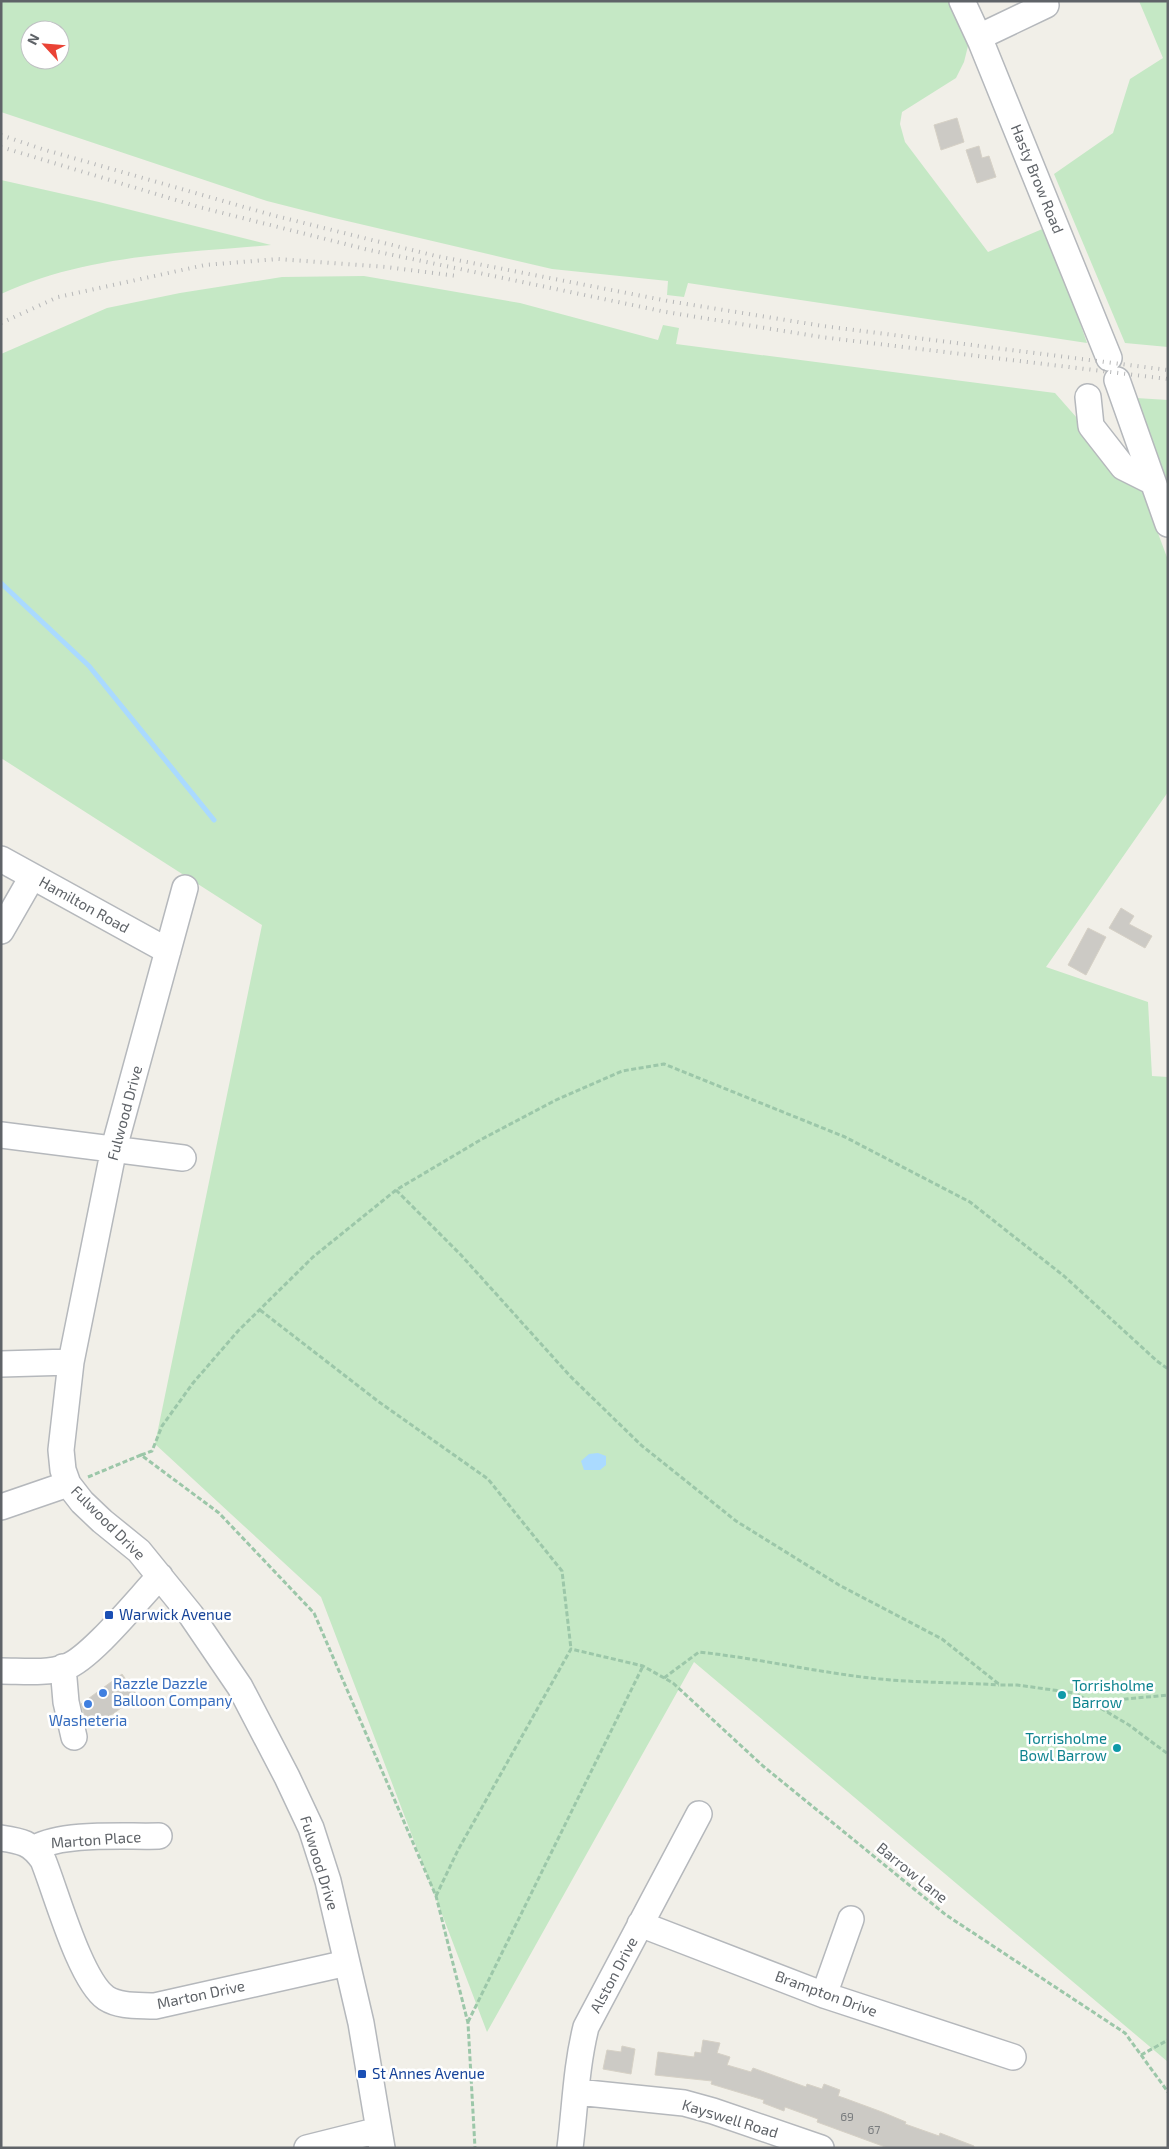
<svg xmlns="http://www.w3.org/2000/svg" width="1169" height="2149" font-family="'Exo 2',sans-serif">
  <rect width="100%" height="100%" fill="#f1efe8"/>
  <path fill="#c5e8c5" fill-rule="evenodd" d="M1,1H951L970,38L964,62L956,78L902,112L900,124L905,142L988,252L1047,227L1087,343L688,283L684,297L667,295L668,281L552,269L330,217L267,201L1,112ZM30,30H60V60H30Z
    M1139,1H1168V347L1125,343L1054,174L1113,133L1130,79L1163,58Z
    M1,180L99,202L271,245C181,253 85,255 1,294Z
    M364,276L520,303L658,340L663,325L679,328L676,344L1055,393L1143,493L1168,560V792L1046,967L1148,1002L1152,1076L1168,1077V2062L694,1662L487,2032L321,1597L155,1444L262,925L1,758V354L107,308L180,293L282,277Z
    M1136,398L1168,400V483Z"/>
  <path fill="#aadaff" d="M598,1453L606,1456V1465L600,1470H584L581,1461L589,1454Z"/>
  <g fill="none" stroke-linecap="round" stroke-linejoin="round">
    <path stroke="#aadaff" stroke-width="5" d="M1,583L89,666L214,820"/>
  </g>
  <path fill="#cccac5" stroke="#d6d1c6" d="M957,118L964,142L941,150L934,125Z
    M979,146L982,158L989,156L996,177L977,183L966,150Z
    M1121,908L1134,916L1129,924L1152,936L1145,948L1109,928Z
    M1088,928L1106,937L1086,975L1068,965Z
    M122,1674L138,1696L93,1728L84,1714L81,1704Z
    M703,2040L720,2043L717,2053L730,2057L727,2065L751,2072L753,2068L806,2087L807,2084L822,2089L824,2084L840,2090L838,2096L844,2098L882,2112L906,2122L905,2124L939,2136L940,2133L974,2146V2148H888L817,2122L818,2119L785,2107L784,2111L763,2103L764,2100L711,2084L712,2081L655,2075L658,2052L694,2057L695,2052L701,2053Z
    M622,2046L635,2049L631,2074L603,2069L607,2050L621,2052Z"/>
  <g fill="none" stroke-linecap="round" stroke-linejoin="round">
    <g stroke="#b5b8bc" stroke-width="28">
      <path id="minor" d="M962,1L981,42L1109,358
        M979,37L1046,5
        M1117,380L1168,524
        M1088,397L1091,426L1123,467L1153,482
        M1,859L168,951
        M185,888L114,1148L71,1362L61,1450L63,1470L68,1484L82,1502L102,1521L139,1551L191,1615L240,1687L287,1777L311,1828L328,1881L361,2023L382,2148
        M1,931L32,877
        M1,1135L183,1158
        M1,1364L71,1362
        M1,1507L68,1484
        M63,1667L66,1702L74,1737
        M1,1671C22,1671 46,1674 66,1667C91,1658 139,1598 160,1576
        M1,1838C22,1841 31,1843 43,1860C56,1892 80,1980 106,1998C120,2007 139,2005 155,2006L347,1963
        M35,1848C64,1832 124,1837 159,1836
        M640,1924L824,1995L1013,2057
        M824,1995L851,1919
        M577,2092L684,2103L713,2111L821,2148
        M307,2148L379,2130
        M570,2148C575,2108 576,2067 586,2027L699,1814"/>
    </g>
    <path stroke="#9cc7a9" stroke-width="3" stroke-dasharray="5 2.5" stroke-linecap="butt" d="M396,1190L461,1255L570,1376L641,1445L736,1521L839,1585L942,1639L1000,1685H1017L1075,1693L1129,1725L1168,1754
      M260,1310L379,1402L488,1479L562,1571L571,1649
      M141,1455L152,1451L162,1426L193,1383L238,1331L313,1257L396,1190L482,1139L556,1100L622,1071L664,1064L845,1137L970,1202L1064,1276L1157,1361L1168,1369
      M88,1477L141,1455L219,1513L314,1613L436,1896L468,2023L475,2148
      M664,1678L699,1652C754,1658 807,1670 862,1677C907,1683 954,1682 999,1685
      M1106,1711L1116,1700L1168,1695
      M436,1896L458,1850L571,1649L643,1666L673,1683L763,1766L946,1915L1125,2033L1168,2092
      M468,2022L643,1666
      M1141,2055L1168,2040"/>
    <use href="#minor" stroke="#fff" stroke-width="25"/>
    <path stroke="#b6b7b8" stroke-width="4" stroke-dasharray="1 6" stroke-linecap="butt" d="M1,135L42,149L272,215L436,256L668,301L823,326L1168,370
      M1,147L199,207L369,250L666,312L821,337L1168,379
      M1,323L58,297L205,265L278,259L386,267L457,276"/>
  </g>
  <g fill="#1a4fb4" stroke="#fff" stroke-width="2">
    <rect x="104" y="1610" width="10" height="10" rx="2.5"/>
    <rect x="357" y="2069" width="10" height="10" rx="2.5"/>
  </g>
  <g fill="#3f7fe0" stroke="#fff" stroke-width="2">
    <circle cx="103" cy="1693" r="5"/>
    <circle cx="88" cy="1704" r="5"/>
  </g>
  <g fill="#0f9aa8" stroke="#fff" stroke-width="2">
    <circle cx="1062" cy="1695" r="5"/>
    <circle cx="1117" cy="1748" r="5"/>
  </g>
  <g text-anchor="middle" stroke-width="5" stroke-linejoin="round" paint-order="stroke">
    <g font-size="12" fill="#7a7d7f">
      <text x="847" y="2121">69</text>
      <text x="874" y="2134">67</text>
    </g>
    <g font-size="15" fill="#5f6368" stroke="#fff">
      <text transform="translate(1037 179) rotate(68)" y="5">Hasty Brow Road</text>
      <text transform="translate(84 905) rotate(29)" y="5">Hamilton Road</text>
      <text transform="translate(125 1113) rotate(-75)" y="5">Fulwood Drive</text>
      <text transform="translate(108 1523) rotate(45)" y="5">Fulwood Drive</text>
      <text transform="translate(96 1840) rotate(-4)" y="5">Marton Place</text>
      <text transform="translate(319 1863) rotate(73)" y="5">Fulwood Drive</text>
      <text transform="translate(912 1873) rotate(39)" y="5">Barrow Lane</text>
      <text transform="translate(614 1975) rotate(-62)" y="5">Alston Drive</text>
      <text transform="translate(826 1994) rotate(20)" y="5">Brampton Drive</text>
      <text transform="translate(201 1995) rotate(-12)" y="5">Marton Drive</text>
      <text transform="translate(730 2119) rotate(17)" y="5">Kayswell Road</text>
    </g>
    <g font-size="15" fill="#164399" stroke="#fff" text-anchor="start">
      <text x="119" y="1620">Warwick Avenue</text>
      <text x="372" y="2079">St Annes Avenue</text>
    </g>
    <g font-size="15" fill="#366cbe" stroke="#fff" text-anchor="start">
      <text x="113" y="1689">Razzle Dazzle<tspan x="113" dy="17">Balloon Company</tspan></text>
      <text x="88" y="1726" text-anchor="middle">Washeteria</text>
    </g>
    <g font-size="15" fill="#0d838f" stroke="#fff" text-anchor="start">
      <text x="1072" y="1691">Torrisholme<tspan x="1072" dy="17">Barrow</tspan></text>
      <text x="1107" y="1744" text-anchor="end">Torrisholme<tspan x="1107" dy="17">Bowl Barrow</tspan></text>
    </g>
  </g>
  <rect width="1169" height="2149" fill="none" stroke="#5f6368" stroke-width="5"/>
  <g transform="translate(45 45) rotate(296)"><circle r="24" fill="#ffffff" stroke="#bfc1c3"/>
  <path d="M0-4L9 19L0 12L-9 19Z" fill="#ea4335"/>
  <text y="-8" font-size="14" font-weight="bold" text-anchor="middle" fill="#5f6368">N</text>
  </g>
</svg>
